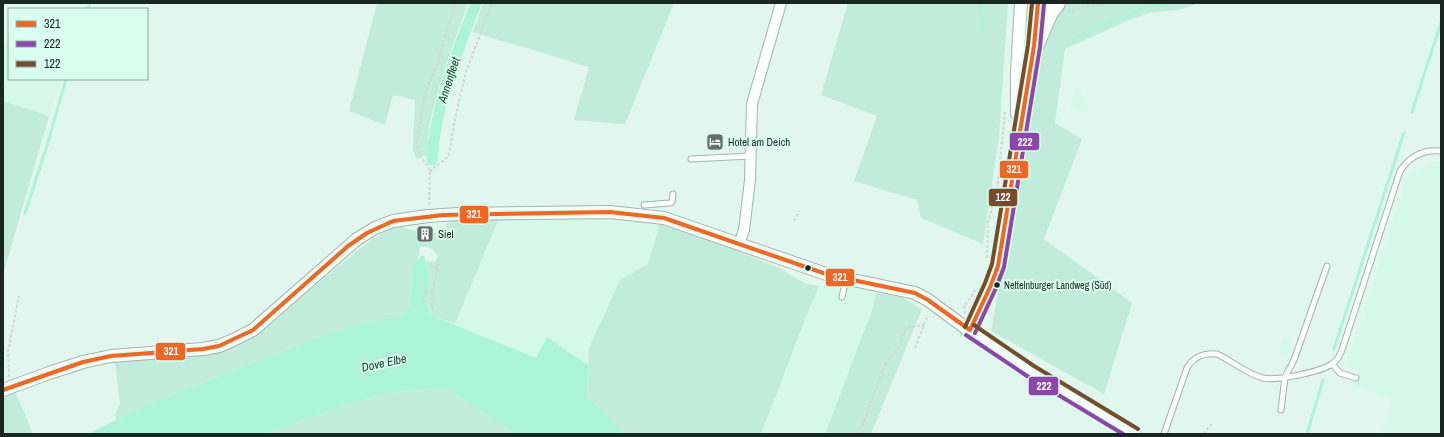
<svg xmlns="http://www.w3.org/2000/svg" width="1444" height="437" font-family="'Archivo Narrow',sans-serif">
  <rect width="100%" height="100%" fill="#e1f6ee"/>
  <path fill="#d4f8ea" d="M3,44L9,46V79H61L49,116L3,101Z
    M1075,89L1082,91L1080,96L1088,99L1086,105L1089,107L1087,112L1070,107Z
    M1435,161L1441,163V434H1382L1393,399L1353,386L1358,370L1347,366L1361,318L1365,319L1367,312L1364,311L1383,251L1390,244L1389,234L1407,176Z
    M610,217L660,223L648,264L620,280L589,348L588,365L547,337L537,358L455,324L498,220Z
    M841,285L876,293L873,308L825,434H761L802,327L819,286Z
    M1283,340L1291,343L1287,356L1278,353Z"/>
  <path fill="#c1ebda" d="M377,3H468L442,76L430,122L428,138L431,155L422,156L417,160L413,150L415,100L393,95L385,125L349,111Z
    M483,3H674L625,124L574,120L589,67L473,32Z
    M848,3H1008L999,137L983,244L921,218L917,200L854,181L877,116L821,95Z
    M1065,3H1199L1183,9L1150,13L1129,20L1065,49L1055,123L1082,139L1044,239L1132,303L1104,394L991,331L1042,52C1047,34 1052,16 1065,3Z
    M3,101L49,116L3,275Z
    M498,220L455,324C448,321 439,319 433,314C424,306 427,277 428,265H429L430,262L435,261L438,256C433,248 430,247 420,246L418,260H415L409,308L404,315L361,323L321,336L148,404L116,420L115,414L120,404L115,362L253,335L372,239L397,226L420,232V239L430,241L431,234L446,230V224L452,221Z
    M660,223L699,235L779,268L806,284L819,286L802,327L761,434H624L587,396L589,348L620,280L648,264Z
    M876,293L901,297L922,309L871,434H825L873,308Z
    M442,388L448,389L514,434H266L344,406L387,393Z
    M15,391L33,434H3V397Z"/>
  <path fill="#acf4d9" d="M421,256H424L425,261L430,262L429,265H428L427,268H429C429,278 425,301 429,310C431,313 435,316 438,318L536,358L547,337L588,365L587,396L624,434H514L448,389L442,388L387,393L344,406L266,434H88L148,404L321,336L361,323L404,315L409,308L415,260H418Z"/>
  <g fill="none" stroke-linecap="round" stroke-linejoin="round">
    <path stroke="#acf4d9" stroke-width="3" d="M981,3L982,31
      M88,9L90,3
      M1071,40L1147,7L1173,3
      M1412,112L1441,23
      M25,213L49,139L66,79
      M1334,349L1404,133
      M1307,434L1323,380"/>
    <path stroke="#acf4d9" stroke-width="11" d="M432,160C436,102 456,56 476,3"/>
    <g stroke="#a3b4ae" stroke-width="7">
      <path id="service" d="M691,159L750,156
        M644,205L670,203L672,202L673,194
        M842,297L846,279
        M1332,364L1340,373L1356,378
        M1281,410L1285,377L1294,360L1327,266
        M1164,434L1187,368C1194,356 1204,353 1217,354C1232,361 1247,374 1263,378C1277,381 1320,372 1332,364C1337,361 1340,355 1342,350L1400,171C1410,156 1423,149 1441,151"/>
    </g>
    <g stroke="#a3b4ae" stroke-width="12">
      <path id="minor" d="M739,244L744,230L750,180L752,104L781,3"/>
    </g>
    <g stroke="#a3b4ae" stroke-width="14">
      <path id="tertiary" d="M1017,114V71L1021,3
        M970,330L991,285L998,266L1034,46L1038,3
        M3,390L49,373L83,362L111,356L203,349L219,346L231,341L253,330L357,239L375,228L393,221L428,216L458,214L610,212L664,218L829,275L915,293L928,300L997,351L1027,370L1135,434"/>
    </g>
    <g stroke="#a3b4ae" stroke-width="20">
      <path id="motorway" d="M1034,46L1049,12L1056,3"/>
    </g>
    <path stroke="#d1d7d4" stroke-width="2" stroke-dasharray="3 2" stroke-linecap="butt" d="M1067,11L1106,3
      M430,172C435,164 444,163 449,155L455,118L466,72L492,3
      M429,205L430,172L428,166L418,153L417,141L425,94L438,62L443,43L456,3
      M794,221L799,211
      M987,258L988,223L997,190L1005,112
      M429,266L437,267
      M425,292H433
      M424,302L425,290
      M433,310L431,301L439,260
      M965,314L964,306L970,299L976,288
      M915,348L928,315
      M9,377L8,352L19,296
      M856,434L862,426L884,368L888,360L900,346L904,332L907,327L924,325
      M1204,434L1210,425L1212,426"/>
    <use href="#service" stroke="#fafefc" stroke-width="5"/>
    <use href="#minor" stroke="#fafefc" stroke-width="10"/>
    <use href="#tertiary" stroke="#fafefc" stroke-width="12"/>
    <use href="#motorway" stroke="#fafefc" stroke-width="18"/>
    <g stroke="#d8ffef" stroke-width="7">
      <path id="bus-1" d="M970,330L991,285L998,266L1034,46L1038,3
        M3,390L83,362L111,356L203,349L219,346L253,330L348,246L367,233L393,221L443,215L610,212L664,218L829,275L915,293L928,300L970,330"/>
    </g>
    <g stroke="#d8ffef" stroke-width="7">
      <path id="bus-2" d="M975,333L996,288L1004,267L1040,47L1044,4
        M966,335L1027,376L1123,434"/>
    </g>
    <g stroke="#d8ffef" stroke-width="7">
      <path id="bus-3" d="M974,325L1034,366L1138,429
        M965,327L985,283L992,264L1028,45L1032,3"/>
    </g>
    <use href="#bus-1" stroke="#f26522" stroke-width="4"/>
    <use href="#bus-2" stroke="#8e44ad" stroke-width="4"/>
    <use href="#bus-3" stroke="#7a4b2a" stroke-width="4"/>
  </g>
  <defs>
    <g id="hotel-square" transform="scale(0.9)"><rect x="-9" y="-9" width="18" height="18" rx="4" fill="#5f6f69" stroke="#d8ffef"/><path d="M-6-4.5h1.5V1H6V5H4.5V3h-9V5H-6ZM-4 0a1.8 1.8 0 1 1 3.6 0ZM.5 0V-2.5h3Q6-2.5 6 0Z" fill="#fff"/></g>
    <g id="building-square" transform="scale(0.9)"><rect x="-9" y="-9" width="18" height="18" rx="4" fill="#5f6f69" stroke="#d8ffef"/><path d="M-4-6H4V6H1V3H-1V6H-4ZM-2.5-4.3h1.7v1.8h-1.7ZM.8-4.3h1.7v1.8H.8ZM-2.5-1h1.7V.8h-1.7ZM.8-1h1.7V.8H.8Z" fill="#fff"/></g>
  </defs>
  <g fill-rule="evenodd">
    <use href="#hotel-square" x="715" y="142"/>
    <use href="#building-square" x="425" y="234"/>
  </g>
  <g fill="#192722" stroke="#d8ffef" stroke-width="1.5">
    <circle cx="808" cy="268" r="3.5"/>
    <circle cx="997" cy="285" r="3.5"/>
  </g>
  <g text-anchor="middle" stroke-width="4" stroke-linejoin="round" paint-order="stroke">
    <g font-size="10" fill="#192722" stroke="#d8ffef" text-anchor="start">
      <text x="1004" y="289">Nettelnburger Landweg (Süd)</text>
    </g>
    <g font-size="11" fill="#192722" stroke="#d8ffef" text-anchor="start">
      <text x="728" y="146">Hotel am Deich</text>
      <text x="438" y="238">Siel</text>
    </g>
    <g font-size="12" font-style="italic" fill="#1a4335" stroke="#d8ffef">
      <text transform="translate(449 80) rotate(-72)" y="4">Annenfleet</text>
      <text transform="translate(384 363) rotate(-12)" y="4">Dove Elbe</text>
    </g>
  </g>
  <g stroke="#d8ffef" stroke-width="1.5">
    <rect x="1009" y="132" width="31" height="19" rx="4" fill="#8e44ad"/>
    <rect x="999" y="160" width="30" height="19" rx="4" fill="#f26522"/>
    <rect x="988" y="188" width="30" height="19" rx="4" fill="#7a4b2a"/>
    <rect x="459" y="205" width="30" height="19" rx="4" fill="#f26522"/>
    <rect x="825" y="268" width="30" height="19" rx="4" fill="#f26522"/>
    <rect x="155" y="342" width="31" height="19" rx="4" fill="#f26522"/>
    <rect x="1028" y="376" width="31" height="20" rx="4" fill="#8e44ad"/>
  </g>
  <g font-size="11" text-anchor="middle" font-weight="bold" fill="#fff">
    <text x="1025" y="146">222</text>
    <text x="1014" y="173">321</text>
    <text x="1003" y="201">122</text>
    <text x="474" y="218">321</text>
    <text x="840" y="281">321</text>
    <text x="171" y="355">321</text>
    <text x="1044" y="390">222</text>
  </g>
  <rect width="1444" height="437" fill="none" stroke="#192722" stroke-width="8"/>
  <rect x="8" y="8" width="140" height="72" fill="#d8ffef" stroke="#8ca99d"/>
  <rect x="16" y="21" width="20" height="6" fill="#f26522" stroke="#8ca99d"/>
  <text x="44" y="28" font-size="12" fill="#192722">321</text>
  <rect x="16" y="41" width="20" height="6" fill="#8e44ad" stroke="#8ca99d"/>
  <text x="44" y="48" font-size="12" fill="#192722">222</text>
  <rect x="16" y="61" width="20" height="6" fill="#7a4b2a" stroke="#8ca99d"/>
  <text x="44" y="68" font-size="12" fill="#192722">122</text>
</svg>
